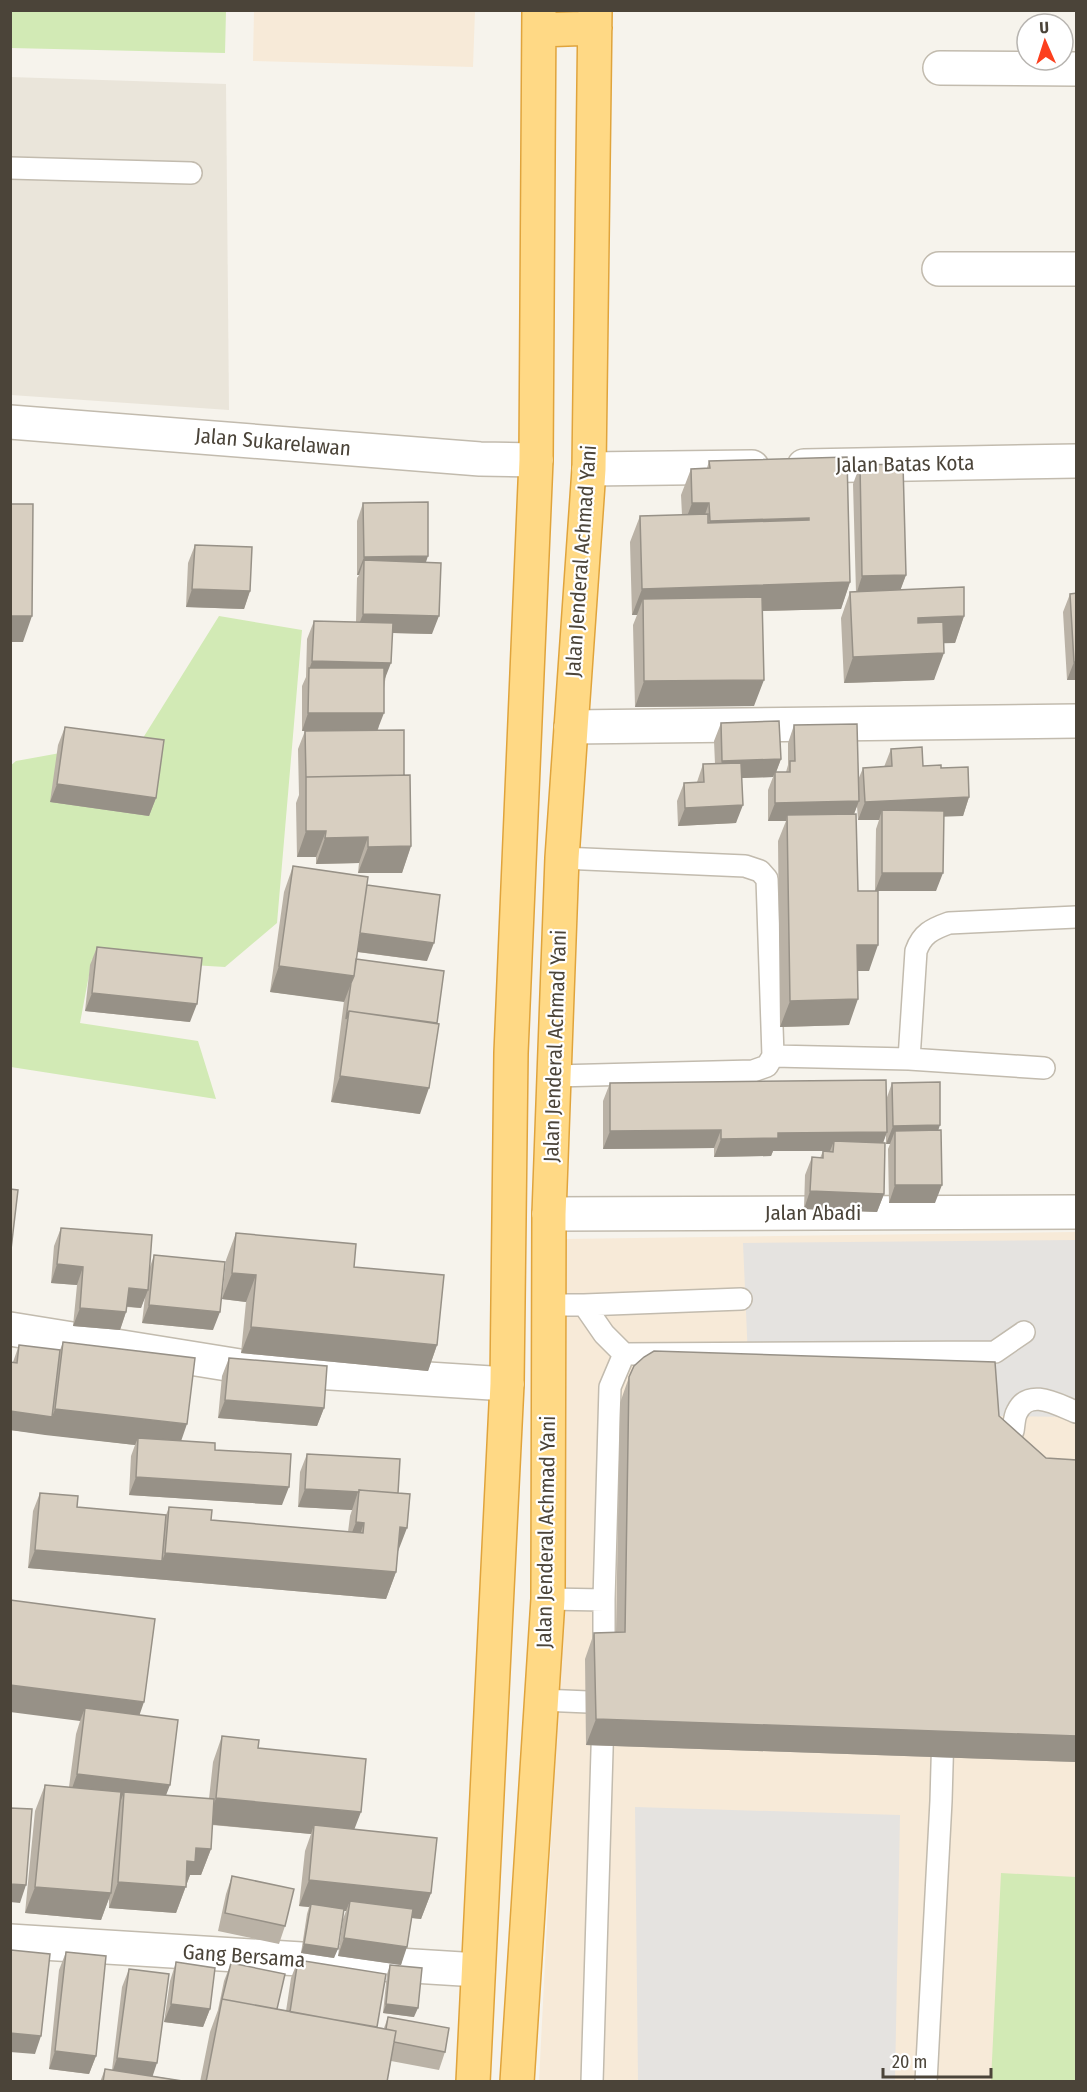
<svg xmlns="http://www.w3.org/2000/svg" width="1087" height="2092" font-family="'Fira Sans Condensed',sans-serif">
  <rect width="100%" height="100%" fill="#f6f3ec"/>
  <path fill="#eae5da" d="M10,77L226,84L229,410L11,395Z"/>
  <path fill="#f7ead8" d="M254,11H475L473,67L253,61Z
    M1076,1232V2081L539,2082L562,1623L563,1239Z"/>
  <path fill="#d2eab5" d="M11,10L226,11L225,53L11,48Z
    M219,616L302,630L277,923L225,967L92,959L80,1023L198,1041L216,1099L11,1067L10,766L16,761L143,738Z
    M1001,1873L1076,1877V2081H991Z"/>
  <path fill="#e5e3e0" d="M1076,1240V1417L987,1416L749,1381L743,1243Z
    M635,1807L900,1815L895,2081H638Z"/>
  <g fill="none" stroke-linecap="round" stroke-linejoin="round">
    <g stroke="#c2bbae" stroke-width="24">
      <path id="service" d="M10,168L191,173
        M773,1056L909,1059L1044,1068
        M909,1059L916,951C922,934 932,929 949,923L1076,917
        M555,1076L753,1071L767,1066L773,1056L767,879L760,871L745,866L562,858
        M549,1305H584L741,1299
        M584,1305L604,1334L624,1354
        M1013,1431C1014,1426 1014,1417 1017,1412C1029,1387 1058,1405 1076,1412
        M548,1599L604,1600L610,1387L624,1354L995,1352L1024,1332
        M604,1660V1600
        M541,1700L612,1703
        M592,2082L603,1718
        M926,2082L941,1801L943,1731"/>
    </g>
    <g stroke="#c2bbae" stroke-width="36">
      <path id="minor" d="M940,68L1076,69
        M939,269H1076
        M571,727L1076,721
        M549,1214L1076,1212
        M10,1329L252,1368L507,1384
        M10,1941L478,1970"/>
    </g>
    <g stroke="#c2bbae" stroke-width="36">
      <path id="tertiary" d="M10,422L480,459L536,460
        M804,466L1076,461
        M589,469L752,467"/>
    </g>
    <g stroke="#e0a43c" stroke-width="36">
      <path id="trunk" d="M539,30L595,28
        M473,2082L507,1384L511,1053L536,460L539,10
        M517,2082L548,1599L549,1214L562,858L589,469L595,10"/>
    </g>
    <use href="#service" stroke="#fff" stroke-width="21"/>
    <use href="#minor" stroke="#fff" stroke-width="33"/>
    <use href="#tertiary" stroke="#fff" stroke-width="33"/>
    <use href="#trunk" stroke="#ffd985" stroke-width="33"/>
  </g>
  <path fill="#bab2a6" fill-rule="evenodd" d="M847,457L850,582L841,609L762,611L754,706L635,707L633,625L637,615H632L630,542L640,516L682,515L681,495L691,469L707,468L709,461Z
    M860,465L906,575L900,590L964,616L955,643H943L934,680L844,683L841,618L850,592H856L853,484Z
    M363,503L426,562L432,634L392,633L378,730L404,775L411,846L402,873H358L359,863L316,864V857H297L296,803L299,795L298,749L305,731H302V686L306,677L307,639L314,621L356,622L357,578L359,575H357V521Z
    M195,545L250,591L244,609L186,607L188,563Z
    M1070,594L1077,680H1067L1063,612Z
    M721,723L781,759L776,772H786L788,765V743L794,725L858,780L863,768L884,767L891,749L923,766L941,768L969,797L963,816H944L936,891H878L869,971H858L849,1025L780,1027L778,841L786,821H768V790L773,777L742,778L736,823L678,826L677,801L684,783L697,782L703,764H715L714,741ZM857,806L858,820H879L876,829L875,891H858L854,814Z
    M65,727L156,798L149,816L50,802L58,745Z
    M293,866L367,885L427,961L357,952L356,959L420,1114L331,1102L344,1001L270,992L284,892Z
    M97,947L190,1022L85,1011L90,965Z
    M610,1083L886,1100L892,1083L938,1130L935,1203H889L888,1149L890,1144H886V1134L883,1143L884,1194L877,1212L804,1209L805,1175L812,1157L820,1158L823,1151L830,1152V1151H773L771,1156L714,1157V1148L603,1149V1101Z
    M61,1228L150,1267L154,1255L213,1330L142,1323L145,1296L141,1308L127,1307L126,1312L120,1330L73,1326L77,1285L51,1283L54,1246Z
    M236,1233L354,1267L437,1345L428,1371L241,1353L246,1302L222,1299L226,1260Z
    M63,1342L181,1441L215,1450L282,1505L129,1495L131,1456L135,1445L10,1430V1362H13L19,1345L60,1350Z
    M229,1358L324,1408L317,1426L218,1418L222,1376Z
    M629,1377L999,1416L1046,1458L1077,1460V1762L586,1745L585,1659L594,1633L616,1632L620,1403Z
    M307,1454L398,1493V1552L396,1572L386,1599L28,1568L33,1511L40,1493L77,1507L166,1515L169,1507L211,1520L348,1532L350,1516L352,1510L298,1507L300,1472Z
    M10,1600L140,1715L166,1795L209,1799L213,1762L222,1736L258,1748L431,1893L421,1919L412,1918L401,1965L338,1956L343,1919L346,1911H344L334,1958L301,1953L307,1914L309,1907L299,1906L305,1851L311,1834L212,1825L211,1849L201,1875H190L176,1913L109,1908V1898L101,1920L25,1913L35,1811L45,1785L69,1787L76,1734L80,1721Z
    M232,1876L285,1926L279,1944L218,1931L226,1894Z
    M66,1952L96,2056L89,2074L49,2069L59,1970Z
    M298,1960L377,2027L384,2028L388,2017L445,2052L439,2070L391,2061L387,2082H200L210,2032L218,2010L224,1981L231,1963L277,2009L286,2011L291,1978Z
    M176,1962L210,2009L203,2027L164,2022L170,1981Z
    M390,1965L414,2017L383,2013L387,1974Z
    M129,1969L153,2076L189,2082H100L105,2069L112,2070L122,1987Z"/>
  <path fill="#979187" d="M692,503H709L700,529L682,530Z
    M809,518L800,544L701,547L710,521Z
    M428,556L422,574L364,560L359,575H357L364,557Z
    M906,575L899,594L856,595L862,576Z
    M850,582L841,609L643,614V599L637,615H632L642,589Z
    M192,589L250,591L244,609L186,607Z
    M363,614L439,616L432,634L356,632Z
    M10,616H32L23,642H10Z
    M964,616L955,643L909,644L918,618Z
    M944,653L934,680L844,683L853,657Z
    M312,661L391,663L384,681L309,670Z
    M1074,662H1077V680H1067Z
    M764,680L754,706L635,707L644,681Z
    M308,713H384L377,731H302Z
    M781,759L775,775V772L773,777L716,779L722,761Z
    M57,784L156,798L149,816L50,802Z
    M969,797L963,816L882,819V810L879,820H858L865,802Z
    M859,801L852,819L787,815L786,821H768L775,803Z
    M743,805L736,823L678,826L685,808Z
    M306,831H326L316,857H297Z
    M368,837L359,863L316,864L325,838Z
    M411,846L402,873H358L368,847Z
    M882,873H943L936,891H875Z
    M358,933L434,943L427,961L351,951Z
    M857,945H878L869,971H848Z
    M279,966L354,976L344,1002L270,992Z
    M92,993L197,1004L190,1022L85,1011Z
    M858,999L849,1025L780,1027L790,1001Z
    M340,1076L429,1088L420,1114L331,1102Z
    M940,1125L934,1143L895,1131L890,1144H886L893,1126Z
    M721,1130L714,1148L603,1149L610,1131Z
    M887,1132L880,1151L834,1141L830,1151H773L771,1156L714,1157L721,1139L778,1133Z
    M895,1185H942L935,1203H889Z
    M810,1191L884,1194L877,1212L804,1209Z
    M57,1264L83,1267L77,1285L51,1283Z
    M232,1273L256,1275L246,1302L222,1299Z
    M129,1288L148,1290L141,1308L122,1306Z
    M149,1305L220,1312L213,1330L142,1323Z
    M80,1308L126,1312L120,1330L73,1326Z
    M251,1327L437,1345L428,1371L241,1353Z
    M225,1400L324,1408L317,1426L218,1418Z
    M55,1409L187,1424L178,1450L138,1438L135,1445L45,1435Z
    M10,1411L52,1417L45,1435L10,1430Z
    M136,1477L289,1487L282,1505L129,1495Z
    M305,1489L358,1492L352,1510L298,1507Z
    M356,1522L364,1523L355,1549L346,1548Z
    M400,1527L407,1528L397,1554Z
    M35,1550L162,1561L165,1553L396,1572L386,1599L28,1568Z
    M10,1685L144,1702L135,1728L85,1708L80,1721L10,1712Z
    M596,1719L1077,1736V1762L586,1745Z
    M77,1774L170,1785L160,1811L124,1792L119,1806L68,1800Z
    M216,1798L361,1812L351,1838L314,1825L311,1834L206,1824Z
    M196,1848L211,1849L201,1875H190L176,1913L109,1908L118,1882L187,1861Z
    M309,1880L431,1893L421,1919L348,1911L350,1901L346,1911L310,1907L311,1904L309,1907L299,1906Z
    M10,1884L26,1885L20,1903L10,1902Z
    M35,1887L111,1893L101,1920L25,1913Z
    M344,1938L407,1947L401,1965L338,1956Z
    M304,1944L338,1949L334,1958L301,1953Z
    M171,2004L210,2009L203,2027L164,2022Z
    M386,2004L418,2008L414,2017L383,2013Z
    M10,2033L41,2036L35,2054L10,2052Z
    M55,2051L96,2056L89,2074L49,2069Z
    M117,2058L157,2063L151,2081L111,2076Z"/>
  <path fill="#d8cfc1" stroke="#979187" stroke-width="1.5" d="M847,457L850,582L642,589L640,516L708,514V523L809,520V518L710,521L709,503H692L691,469L710,468L709,461Z
    M903,464L906,575L862,576L860,465Z
    M428,502V556L364,557L363,503Z
    M10,504H33L32,616H10Z
    M195,545L252,547L250,591L192,589Z
    M364,560L441,563L439,616L363,614Z
    M964,587V616L918,618V623L943,622L944,653L853,657L850,592Z
    M1077,593V662H1074L1070,594Z
    M762,597L764,680L644,681L643,599Z
    M314,621L393,623L391,663L312,661Z
    M309,668H384V713H308Z
    M779,721L781,759L722,761L721,723Z
    M857,724L859,801L775,803V772H790V761H795L794,725Z
    M65,727L164,740L156,798L57,784Z
    M404,730V775L306,777L305,731Z
    M922,747L923,766L941,765V768L968,767L969,797L865,802L863,768L892,766L891,749Z
    M741,763L743,805L685,808L684,783L704,782L703,764Z
    M410,775L411,846L368,847V837L325,838L326,831H306V777Z
    M882,810L944,811L943,873H882Z
    M856,814L858,891H878V945H857L858,999L790,1001L787,815Z
    M293,866L368,877L354,976L279,966Z
    M367,885L440,895L434,943L360,933Z
    M97,947L202,958L197,1004L92,993Z
    M356,959L444,971L437,1023L349,1011L346,1019L351,983L354,976Z
    M349,1011L439,1024L429,1088L340,1076Z
    M886,1080L887,1132L778,1133V1138L721,1139V1130L610,1131V1083Z
    M940,1082V1125L893,1126L892,1083Z
    M941,1130L942,1185H895V1131Z
    M834,1141L885,1143L884,1194L810,1191L812,1157L823,1158V1151L833,1152Z
    M10,1189L18,1190L10,1258Z
    M61,1228L152,1235L148,1290L129,1288L126,1312L80,1308L83,1267L57,1264Z
    M236,1233L356,1244L354,1267L444,1275L437,1345L251,1327L256,1275L232,1273Z
    M154,1255L225,1262L220,1312L149,1305Z
    M63,1342L195,1358L187,1424L55,1409Z
    M19,1345L60,1350L52,1417L10,1411V1362L17,1363Z
    M654,1351L995,1362L999,1416L1046,1458L1077,1460V1736L596,1719L594,1633L625,1632L629,1377L634,1366L644,1357Z
    M229,1358L327,1366L324,1408L225,1400Z
    M138,1438L215,1443V1450L291,1454L289,1487L136,1477Z
    M307,1454L400,1459L398,1493L359,1490V1492L305,1489Z
    M359,1490L410,1494L407,1528L400,1527L396,1572L165,1553L169,1507L212,1510L211,1520L363,1533L364,1523L356,1522Z
    M40,1493L78,1496L77,1507L166,1515L162,1561L35,1550Z
    M10,1600L155,1619L144,1702L10,1685Z
    M85,1708L178,1720L170,1785L77,1774Z
    M222,1736L259,1740L258,1748L366,1759L361,1812L216,1798Z
    M45,1785L121,1792L111,1893L35,1887Z
    M124,1792L214,1799L211,1849L196,1848L195,1862L187,1861L186,1887L118,1882Z
    M10,1808L32,1809L26,1885L10,1884Z
    M314,1825L437,1838L431,1893L309,1880Z
    M232,1876L294,1889L285,1926L225,1913Z
    M350,1901L413,1909L407,1947L344,1938Z
    M311,1904L344,1909L338,1949L304,1944Z
    M11,1950L50,1954L41,2036L10,2033V1958Z
    M66,1952L106,1956L96,2056L55,2051Z
    M298,1960L386,1974L377,2027L290,2012Z
    M176,1962L215,1968L210,2009L171,2004Z
    M231,1963L285,1974L277,2009L222,1999Z
    M390,1965L422,1968L418,2008L386,2004Z
    M129,1969L169,1974L157,2063L117,2058Z
    M222,1999L396,2031L387,2082H206Z
    M388,2017L449,2028L445,2052L394,2042L396,2031L386,2029Z
    M105,2069L189,2082H103Z"/>
  <g text-anchor="middle" stroke-width="4.5" stroke-linejoin="round" paint-order="stroke">
    <g font-size="21" fill="#4b4439" stroke="#fff">
      <text transform="translate(273 442) rotate(5)" y="7">Jalan Sukarelawan</text>
      <text transform="translate(905 464) rotate(-1)" y="7">Jalan Batas Kota</text>
      <text transform="translate(581 561) rotate(-86)" y="7">Jalan Jenderal Achmad Yani</text>
      <text transform="translate(555 1046) rotate(-88)" y="7">Jalan Jenderal Achmad Yani</text>
      <text x="813" y="1220">Jalan Abadi</text>
      <text transform="translate(546 1532) rotate(-89)" y="7">Jalan Jenderal Achmad Yani</text>
      <text transform="translate(244 1956) rotate(4)" y="7">Gang Bersama</text>
    </g>
  </g>
  <rect width="1087" height="2092" fill="none" stroke="#4b4439" stroke-width="24"/>
  <g transform="translate(1045 42) rotate(357)"><circle r="28" fill="#ffffff" stroke="#b7b4b0" stroke-width="1.5"/>
  <path d="M0-4.5L10 22L0 15L-10 22Z" fill="#fc3f1d"/>
  <text y="-9" font-size="16" font-weight="bold" text-anchor="middle" fill="#4b4439">U</text>
  </g>
  <path d="M883 2068v9h108v-9" fill="none" stroke="#4b4439" stroke-width="3"/>
  <text x="892" y="2068" font-size="18" fill="#4b4439" stroke="#ffffff" stroke-width="4.5" paint-order="stroke">20 m</text>
</svg>
